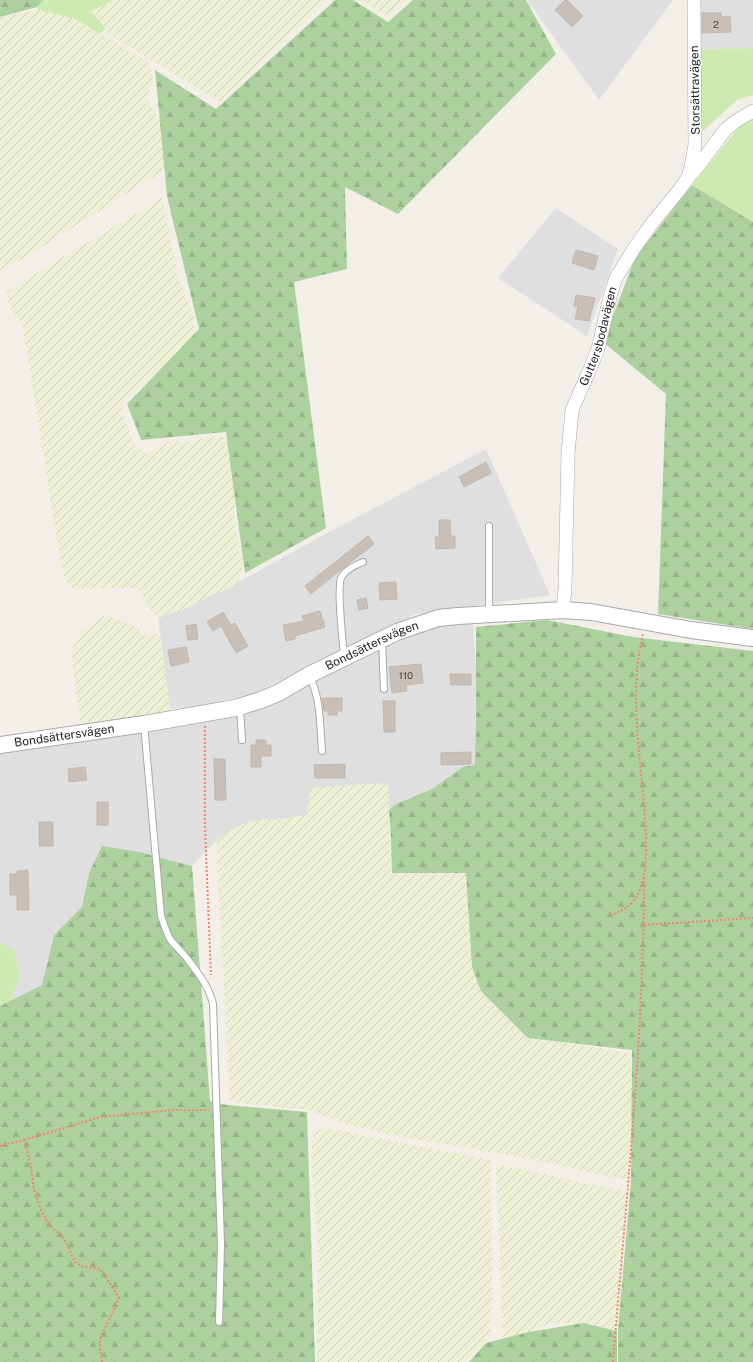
<svg xmlns="http://www.w3.org/2000/svg" width="753" height="1362" font-family="'Public Sans',sans-serif">
  <defs>
    <pattern id="farmland-furrows" width="10" height="10" patternUnits="userSpaceOnUse"><rect width="10" height="10" fill="#eef0d5"/><path d="M-1 1l2-2M0 10L10 0M9 11l2-2" fill="none" stroke="#ccceb7"/></pattern>
    <pattern id="forest-firs" width="22" height="20" patternUnits="userSpaceOnUse"><rect width="22" height="20" fill="#add19e"/><path d="M5 1l3.5 6h-7zM16 11l3.5 6h-7z" fill="#95b388"/></pattern>
  </defs>
  <rect width="100%" height="100%" fill="#f2efe9"/>
  <path fill="#e0dfdf" d="M527,0H673L599,100Z
    M697,0H753V48L698,50Z
    M556,208L618,249L587,336L498,278Z
    M486,449L550,595L416,614L257,692L206,705L170,709L158,618L239,582L327,533Z
    M472,622L473,628L476,667L475,766L463,767L432,789L396,804L389,810L388,783L306,815L289,818L261,820L216,841L192,866L139,852L89,873L82,907L54,935L42,985L11,1001L20,975L14,950L0,942V750L200,722L226,716L418,629L448,624Z"/>
  <path fill="url(#farmland-furrows)" d="M114,0H327L220,102L107,33L105,28L91,11Z
    M361,0H406L388,16Z
    M39,10L76,19L148,62L153,79L152,86L150,89L148,95L149,104L169,131L174,164L39,249L0,272V17Z
    M162,198L178,278L194,317V332L188,344L138,389L128,395L124,401L121,411L135,446L141,451L147,453L155,451L169,441L193,442L202,438L215,436L226,438L230,446L237,476L234,514L239,550L243,562L239,582L231,588L211,595L183,610L158,618L147,604L140,590L133,588L72,589L65,580L59,552L23,328L20,321L13,313L9,305L7,292L16,285Z
    M106,615L137,627L143,635L159,634L172,720L81,726L72,661L73,648L83,628Z
    M388,783L391,873L466,872L540,1038L628,1053L631,1068L633,1119L630,1181L515,1156L397,1136L343,1123L313,1112L309,1110L230,1102L216,841L229,831L245,823L261,820L289,818L306,815L312,787Z
    M332,1129L491,1160L492,1292L490,1337L486,1343L465,1362H317L318,1246L312,1170V1146L314,1132L316,1130Z
    M496,1164L628,1192L617,1331L583,1323H550L503,1344Z"/>
  <path fill="#cdebb0" d="M43,0H114L91,11L105,28L100,34L76,19L39,10L37,7Z
    M753,48V95L737,100L701,133L698,50Z
    M753,117V222L692,185L743,122Z
    M0,942L14,950L20,975L11,1001L0,1006Z"/>
  <path fill="url(#forest-firs)" d="M0,0H43L37,7L0,17Z
    M335,0H353L388,22L413,0H526L556,54L398,214L345,187L347,269L294,282L326,528L245,573L226,432L141,440L127,404L199,329L167,196L155,70L216,109Z
    M692,185L753,222V629L658,614L666,394L603,342L635,258Z
    M547,620L633,637L753,651V1362H618V1329L631,1181L632,1050L528,1038L481,991L472,967L466,873H392L391,839L389,810L396,804L432,789L463,767L475,765L476,712V627Z
    M102,846L139,852L192,866L210,1101L227,1105L307,1112L315,1362H0V1006L42,985L54,935L82,907L89,873Z
    M583,1323L617,1331V1362H469L486,1343L529,1332Z"/>
  <path fill="#c7bfb8" stroke="#c4b6ab" d="M565,0H567L583,16L572,27L555,10Z
    M702,13H721V17L730,16L731,32L702,33Z
    M576,250L598,256L594,270L572,263Z
    M576,295L595,298L589,321L575,319L578,307L574,306Z
    M486,462L491,473L464,487L459,477Z
    M439,520H450L451,536H455V548L436,549L435,537H439Z
    M368,536L374,544L334,575L311,594L305,586Z
    M396,582L397,599L380,600L379,583Z
    M366,598L368,608L359,610L357,600Z
    M320,611L325,627L295,636V639L286,641L283,625L304,621L302,616Z
    M223,612L231,625L235,623L248,646L236,653L221,626L213,631L207,622Z
    M196,624L198,639L188,640L186,626Z
    M186,647L189,662L171,666L168,650Z
    M421,664L423,683L406,685L407,691L392,693L389,667Z
    M450,674H471V685H451Z
    M322,698H342V711H337V715H328V711H324Z
    M383,701H395V732H384Z
    M256,740H266V745H271V756H261V767H251V745H256Z
    M471,752V764L441,765V753Z
    M214,759H225L226,800H215Z
    M345,764V778H315L314,765Z
    M85,767L87,780L69,782L68,769Z
    M97,802H108V825H97Z
    M39,822H53V846H39Z
    M28,870L29,910H17V895H10V874H17V871Z"/>
  <g fill="none" stroke-linecap="round" stroke-linejoin="round">
    <g stroke="#a9a9a9" stroke-width="8">
      <path id="service" d="M489,526V614
        M382,641L384,689
        M344,657C343,643 336,583 342,576C347,569 355,565 363,562
        M309,675C321,698 320,726 322,751
        M240,708L242,740
        M144,724L161,916C164,924 166,932 170,939C174,945 180,950 185,956C196,970 209,986 213,1004L221,1244L219,1322"/>
    </g>
    <g stroke="#a9a9a9" stroke-width="14">
      <g id="minor">
        <path d="M689,174L691,167L695,145L694,0"/>
        <path id="s1" d="M563,610L565,588L568,454L572,410L590,369L598,349L611,293L616,278L635,247L653,222L680,189L687,179L699,165L725,130L736,121L753,111"/>
      </g>
    </g>
    <g stroke="#a9a9a9" stroke-width="18">
      <g id="tertiary">
        <path id="s2" d="M0,745L144,724L235,708L261,700L278,693L309,675L397,632L438,618L458,616L563,610L591,612L691,630L753,638"/>
      </g>
    </g>
    <path stroke="#fa8072" stroke-width="2" stroke-dasharray="2 2" stroke-linecap="butt" d="M205,726V828L211,975
      M610,916C623,910 631,907 638,894C649,874 646,830 644,807C640,751 629,689 643,634
      M644,925L753,918
      M24,1140L101,1117L173,1110H209
      M0,1146L24,1140L31,1166L34,1189L40,1208L49,1225L64,1238L75,1262L84,1267L100,1269L109,1282L119,1298L100,1339V1349L102,1362
      M613,1362C626,1200 644,1037 644,874"/>
    <use href="#service" stroke="#fff" stroke-width="6"/>
    <use href="#minor" stroke="#fff" stroke-width="13"/>
    <use href="#tertiary" stroke="#fff" stroke-width="16"/>
  </g>
  <g text-anchor="middle" stroke-width="3" stroke-linejoin="round" paint-order="stroke">
    <g font-size="10" fill="#4b4948">
      <text x="716" y="28">2</text>
      <text x="406" y="679">110</text>
    </g>
    <g font-size="12" fill="#222" stroke="#fff">
      <text transform="translate(695 90) rotate(-91)" y="4">Storsättravägen</text>
      <text dy="4" stroke="none"><textPath href="#s1" startOffset="279">Guttersbodavägen</textPath></text>
      <text dy="4" stroke="none"><textPath href="#s2" startOffset="389">Bondsättersvägen</textPath></text>
      <text dy="4" stroke="none"><textPath href="#s2" startOffset="65">Bondsättersvägen</textPath></text>
    </g>
  </g>
</svg>
